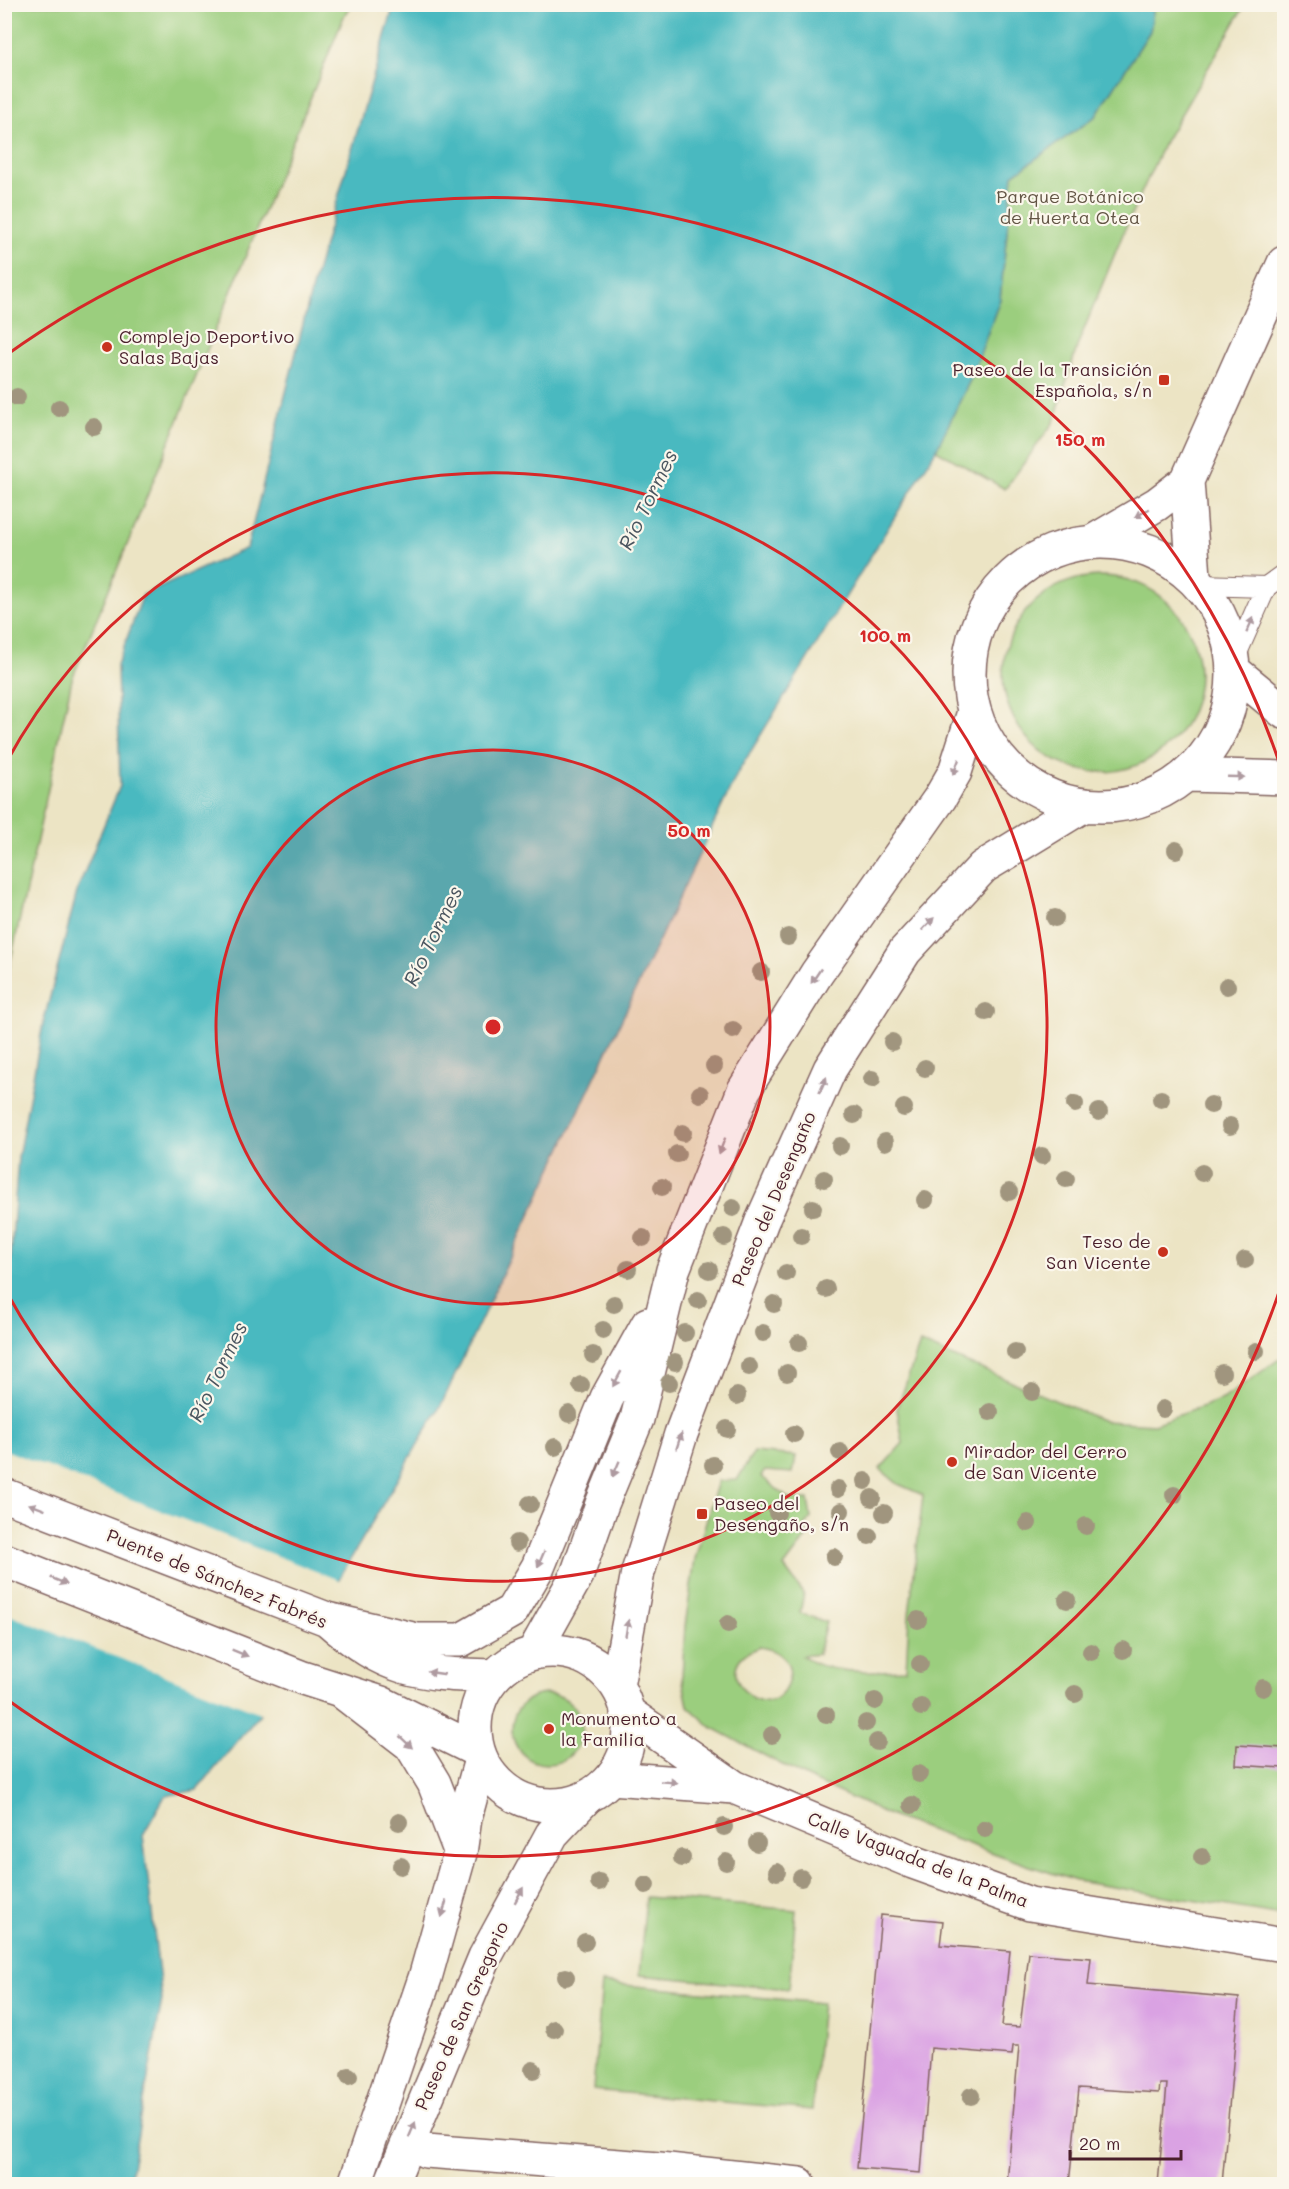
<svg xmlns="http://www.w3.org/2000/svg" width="1289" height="2189" font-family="Mali,sans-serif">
  <rect width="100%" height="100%" fill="#fbf7ec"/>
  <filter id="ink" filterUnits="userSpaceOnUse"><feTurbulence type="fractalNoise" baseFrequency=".0167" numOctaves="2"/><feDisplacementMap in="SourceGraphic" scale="12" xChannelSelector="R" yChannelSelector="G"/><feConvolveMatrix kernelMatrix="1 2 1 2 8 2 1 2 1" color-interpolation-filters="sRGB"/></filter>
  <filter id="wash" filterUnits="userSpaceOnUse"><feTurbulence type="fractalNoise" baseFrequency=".008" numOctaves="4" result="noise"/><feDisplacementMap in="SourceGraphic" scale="24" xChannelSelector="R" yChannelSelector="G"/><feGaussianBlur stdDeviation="1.35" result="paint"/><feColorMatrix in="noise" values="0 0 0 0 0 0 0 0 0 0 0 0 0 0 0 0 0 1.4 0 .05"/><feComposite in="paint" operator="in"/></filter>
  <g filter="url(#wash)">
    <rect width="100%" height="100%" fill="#ece4c4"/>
    <path fill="#9bce7e" stroke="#727654" stroke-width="1.5" fill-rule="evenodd" d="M4,5H352L345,14L72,679L5,987Z
      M1154,5H1245L1163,145L1125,229L1078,344L1054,422L1005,489L936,450L972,376L1000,299L1013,175L1096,116L1150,31Z
      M1003 674a98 98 0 1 1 196 0a98 98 0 1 1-196 0Z
      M920,1343L1104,1421L1154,1424L1223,1399L1282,1357L1284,1361V1888L1276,1914L1076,1881L1027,1865L896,1818L809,1779L711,1727L688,1706L682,1677L685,1626L695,1559L718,1481L737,1480L754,1452L796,1456L793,1473L765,1471L761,1476L789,1499H808L811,1518L806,1524V1538L784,1567L804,1594L800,1613L826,1622L818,1654L802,1656C830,1676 872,1671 906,1670L909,1615L923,1495L898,1484L880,1469L903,1443L897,1409ZM760,1647C780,1650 796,1664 787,1685C768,1731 700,1666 760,1647Z
      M512 1729a35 35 0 1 1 70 0a35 35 0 1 1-70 0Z
      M646,1897L796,1910L789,1989L639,1975Z
      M602,1983L822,2003L812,2110L593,2090Z"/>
    <path fill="#4ab9c0" stroke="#4a6c76" stroke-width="1.5" d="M394,5H1154L1150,31L1096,116L1013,175L1000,299L972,376L936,450L738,772L441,1405L259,1715L197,1790L165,1796L143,1835L162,2000L129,2184H5L4,1355L18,1157L43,1024L78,888L120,786L117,665L143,595L247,548L314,280Z"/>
    <path fill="#ece4c4" d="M5,1450L341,1581L263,1714L4,1613Z"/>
    <g id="blocks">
      <path fill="#daa2e3" d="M1237,1745L1284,1748V1768L1236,1765Z
        M881,1915L943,1921L940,1945L1010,1951L1002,2026L1020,2027L1029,1953L1091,1958L1088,1985L1239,1998L1222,2184H1158L1167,2084H1160L1159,2093L1079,2088L1069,2184H1007L1019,2046H1013L1012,2055L931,2048L921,2173L857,2168Z"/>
    </g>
  </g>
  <g filter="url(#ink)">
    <use href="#blocks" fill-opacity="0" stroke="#836461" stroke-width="1.5"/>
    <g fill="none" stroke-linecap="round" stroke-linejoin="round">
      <g stroke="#836461" stroke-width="22">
        <path id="lane" d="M1200,585L1266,587L1284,574
          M1233,662L1266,587"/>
      </g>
      <g stroke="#836461" stroke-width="36">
        <path id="street" d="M627,1712L734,1787L913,1862L1030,1904L1284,1945
          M611,1778L734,1787
          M426,2151L659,2169L799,2184"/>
      </g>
      <g stroke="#836461" stroke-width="36">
        <path id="primary" d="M1094,541L1157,504L1187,481
          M1194,577L1187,481L1284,263
          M345,1694L411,1745L434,1783L459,1848
          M355,2184L425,1978L460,1853L465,1818L481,1759
          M391,2184L485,1957L552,1834L587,1797"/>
      </g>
      <g stroke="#836461" stroke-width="36">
        <path id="highway" d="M969 674a132 132 0 1 1 264 0a132 132 0 1 1-264 0Z
          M1234,671L1284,712
          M1188,775L1284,778
          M4,1495L327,1619C387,1672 417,1674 494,1676
          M4,1560L303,1678L381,1703L478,1751
          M327,1619L417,1640H461L512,1611L538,1567L607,1398L648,1324
          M475 1728a77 77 0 1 1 154 0a77 77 0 1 1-154 0Z
          M534,1652L577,1575L602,1504L637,1419L673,1270L744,1090L817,973L940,798L955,772L974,712
          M617,1686L638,1572L681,1434L762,1221L830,1069L905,951L983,867L1083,806"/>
      </g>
      <use href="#lane" stroke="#fff" stroke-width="20"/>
      <use href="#street" stroke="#fff" stroke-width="33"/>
      <use href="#primary" stroke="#fff" stroke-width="33"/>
      <use href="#highway" stroke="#fff" stroke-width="33"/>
    </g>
    <g fill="#a0957e">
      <circle cx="17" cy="397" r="9"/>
      <circle cx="59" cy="408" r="9"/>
      <circle cx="94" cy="427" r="9"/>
      <circle cx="1176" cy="850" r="9"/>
      <circle cx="1055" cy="918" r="9"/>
      <circle cx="788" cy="937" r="9"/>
      <circle cx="761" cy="972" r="9"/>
      <circle cx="1227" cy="986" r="9"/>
      <circle cx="986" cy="1012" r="9"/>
      <circle cx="733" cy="1030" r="9"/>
      <circle cx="892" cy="1042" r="9"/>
      <circle cx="714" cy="1066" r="9"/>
      <circle cx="925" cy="1068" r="9"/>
      <circle cx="872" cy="1079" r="9"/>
      <circle cx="700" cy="1094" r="9"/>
      <circle cx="1161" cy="1099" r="9"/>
      <circle cx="1075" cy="1104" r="9"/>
      <circle cx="1211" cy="1105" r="9"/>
      <circle cx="904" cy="1108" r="9"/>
      <circle cx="1099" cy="1112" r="9"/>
      <circle cx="854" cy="1115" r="9"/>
      <circle cx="1230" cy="1126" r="9"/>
      <circle cx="683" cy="1133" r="9"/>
      <circle cx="885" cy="1142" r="9"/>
      <circle cx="840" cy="1146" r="9"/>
      <circle cx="677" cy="1154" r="9"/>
      <circle cx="1042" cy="1156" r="9"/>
      <circle cx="1202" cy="1173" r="9"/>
      <circle cx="824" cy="1179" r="9"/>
      <circle cx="1066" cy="1179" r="9"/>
      <circle cx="662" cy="1187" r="9"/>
      <circle cx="1009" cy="1192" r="9"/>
      <circle cx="925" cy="1200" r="9"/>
      <circle cx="733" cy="1208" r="9"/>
      <circle cx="813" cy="1208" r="9"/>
      <circle cx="801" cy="1236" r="9"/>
      <circle cx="724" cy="1237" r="9"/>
      <circle cx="643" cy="1238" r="9"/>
      <circle cx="1245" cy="1260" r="9"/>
      <circle cx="628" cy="1269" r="9"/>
      <circle cx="709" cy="1270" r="9"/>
      <circle cx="786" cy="1273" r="9"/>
      <circle cx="826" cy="1289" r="9"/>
      <circle cx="698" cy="1300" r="9"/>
      <circle cx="614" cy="1304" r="9"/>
      <circle cx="774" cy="1304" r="9"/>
      <circle cx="603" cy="1330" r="9"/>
      <circle cx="685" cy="1333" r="9"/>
      <circle cx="763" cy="1333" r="9"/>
      <circle cx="799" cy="1343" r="9"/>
      <circle cx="1256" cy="1351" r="9"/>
      <circle cx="1015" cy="1352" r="9"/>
      <circle cx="593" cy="1355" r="9"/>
      <circle cx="675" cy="1362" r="9"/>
      <circle cx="749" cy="1367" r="9"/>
      <circle cx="787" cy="1373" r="9"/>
      <circle cx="1222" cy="1373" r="9"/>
      <circle cx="669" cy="1383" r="9"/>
      <circle cx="581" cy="1385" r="9"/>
      <circle cx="1032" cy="1392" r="9"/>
      <circle cx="737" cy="1396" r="9"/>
      <circle cx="1163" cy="1409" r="9"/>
      <circle cx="990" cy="1412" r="9"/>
      <circle cx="569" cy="1414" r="9"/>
      <circle cx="727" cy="1429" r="9"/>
      <circle cx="794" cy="1434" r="9"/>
      <circle cx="555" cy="1447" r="9"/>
      <circle cx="840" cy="1452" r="9"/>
      <circle cx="713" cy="1465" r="9"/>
      <circle cx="865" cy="1481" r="9"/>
      <circle cx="838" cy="1489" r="9"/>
      <circle cx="1174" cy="1495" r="9"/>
      <circle cx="872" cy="1498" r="9"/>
      <circle cx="530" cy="1504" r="9"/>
      <circle cx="841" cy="1511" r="9"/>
      <circle cx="777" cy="1513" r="9"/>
      <circle cx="884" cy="1513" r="9"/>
      <circle cx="1028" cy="1523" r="9"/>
      <circle cx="1086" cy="1526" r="9"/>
      <circle cx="869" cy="1536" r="9"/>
      <circle cx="517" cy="1543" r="9"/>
      <circle cx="834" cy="1557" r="9"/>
      <circle cx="1067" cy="1600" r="9"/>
      <circle cx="918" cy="1620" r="9"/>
      <circle cx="728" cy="1624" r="9"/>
      <circle cx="1123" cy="1650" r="9"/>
      <circle cx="1091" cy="1652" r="9"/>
      <circle cx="920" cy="1664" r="9"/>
      <circle cx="1263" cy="1688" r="9"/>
      <circle cx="1075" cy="1694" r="9"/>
      <circle cx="875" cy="1701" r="9"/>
      <circle cx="921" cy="1707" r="9"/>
      <circle cx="826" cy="1715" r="9"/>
      <circle cx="866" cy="1723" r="9"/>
      <circle cx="772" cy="1735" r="9"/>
      <circle cx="877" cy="1742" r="9"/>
      <circle cx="919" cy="1774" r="9"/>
      <circle cx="912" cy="1805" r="9"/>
      <circle cx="399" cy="1822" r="9"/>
      <circle cx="724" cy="1827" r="9"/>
      <circle cx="985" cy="1829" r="9"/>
      <circle cx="757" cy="1843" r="9"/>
      <circle cx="1202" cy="1857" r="9"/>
      <circle cx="682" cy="1858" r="9"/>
      <circle cx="726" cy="1862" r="9"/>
      <circle cx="401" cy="1866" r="9"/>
      <circle cx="777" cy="1872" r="9"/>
      <circle cx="801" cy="1878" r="9"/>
      <circle cx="599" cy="1882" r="9"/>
      <circle cx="646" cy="1885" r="9"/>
      <circle cx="585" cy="1942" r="9"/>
      <circle cx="566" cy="1977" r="9"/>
      <circle cx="554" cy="2029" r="9"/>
      <circle cx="533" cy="2070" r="9"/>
      <circle cx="349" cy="2076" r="9"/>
      <circle cx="971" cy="2096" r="9"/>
    </g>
    <defs><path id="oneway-solid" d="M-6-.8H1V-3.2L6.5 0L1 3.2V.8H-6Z" transform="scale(1.5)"/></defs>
    <g fill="#ae9aa0">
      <use href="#oneway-solid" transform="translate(1142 513) rotate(150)"/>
      <use href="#oneway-solid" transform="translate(1250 625) rotate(-66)"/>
      <use href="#oneway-solid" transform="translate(956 767) rotate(111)"/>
      <use href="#oneway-solid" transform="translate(1236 777) rotate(2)"/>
      <use href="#oneway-solid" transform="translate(928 924) rotate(-46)"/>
      <use href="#oneway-solid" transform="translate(816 976) rotate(124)"/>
      <use href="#oneway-solid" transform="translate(823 1085) rotate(-66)"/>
      <use href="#oneway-solid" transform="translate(722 1146) rotate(111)"/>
      <use href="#oneway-solid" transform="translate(617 1379) rotate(119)"/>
      <use href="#oneway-solid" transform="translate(679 1441) rotate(-72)"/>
      <use href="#oneway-solid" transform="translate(616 1469) rotate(113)"/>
      <use href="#oneway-solid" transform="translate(37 1507) rotate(-159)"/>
      <use href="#oneway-solid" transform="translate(541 1559) rotate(113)"/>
      <use href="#oneway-solid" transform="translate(59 1581) rotate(22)"/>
      <use href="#oneway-solid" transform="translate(627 1628) rotate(-80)"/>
      <use href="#oneway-solid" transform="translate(240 1653) rotate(22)"/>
      <use href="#oneway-solid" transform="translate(436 1673) rotate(-172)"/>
      <use href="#oneway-solid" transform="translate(406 1742) rotate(43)"/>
      <use href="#oneway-solid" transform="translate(669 1782) rotate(4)"/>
      <use href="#oneway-solid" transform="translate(519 1895) rotate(-61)"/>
      <use href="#oneway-solid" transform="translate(444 1909) rotate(106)"/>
      <use href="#oneway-solid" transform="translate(412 2130) rotate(-67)"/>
    </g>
  </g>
  <circle cx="493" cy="1027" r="277" fill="#d62828" fill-opacity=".12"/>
  <g fill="none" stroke="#d62828" stroke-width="3">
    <circle cx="493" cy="1027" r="277"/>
    <path d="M6 763A554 554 0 1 1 6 1291"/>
    <path d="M1282 1283A830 830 0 0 1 5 1698M5 356A830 830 0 0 1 1282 771"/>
  </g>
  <g fill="#c8321e" stroke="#fbf7ec" stroke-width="2">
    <circle cx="107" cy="347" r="6"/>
    <rect x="1158" y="374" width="12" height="12" rx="3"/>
    <circle cx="1163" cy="1252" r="6"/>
    <circle cx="952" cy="1462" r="6"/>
    <rect x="696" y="1508" width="12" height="12" rx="3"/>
    <circle cx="549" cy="1729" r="6"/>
  </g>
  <g text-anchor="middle" stroke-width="4.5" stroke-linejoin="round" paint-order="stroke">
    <g font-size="18" fill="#625444" stroke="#fbf7ec">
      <text x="1070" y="203">Parque Botánico<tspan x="1070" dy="21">de Huerta Otea</tspan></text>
    </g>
    <g font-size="18" fill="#4a1f2b" stroke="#fbf7ec" text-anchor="start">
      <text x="119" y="343">Complejo Deportivo<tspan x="119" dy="21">Salas Bajas</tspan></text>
      <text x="1152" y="376" text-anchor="end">Paseo de la Transición<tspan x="1152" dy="21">Española, s/n</tspan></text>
      <text x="1151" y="1248" text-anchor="end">Teso de<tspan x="1151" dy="21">San Vicente</tspan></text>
      <text x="964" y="1458">Mirador del Cerro<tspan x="964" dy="21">de San Vicente</tspan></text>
      <text x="714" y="1510">Paseo del<tspan x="714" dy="21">Desengaño, s/n</tspan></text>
      <text x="561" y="1725">Monumento a<tspan x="561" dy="21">la Familia</tspan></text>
    </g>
    <g font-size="18" fill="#4a1f2b" stroke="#fbf7ec">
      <text transform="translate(774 1199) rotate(-67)" y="6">Paseo del Desengaño</text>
      <text transform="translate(217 1579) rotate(22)" y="6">Puente de Sánchez Fabrés</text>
      <text transform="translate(918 1860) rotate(21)" y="6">Calle Vaguada de la Palma</text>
      <text transform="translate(462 2016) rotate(-66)" y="6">Paseo de San Gregorio</text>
    </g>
    <g font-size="20" font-style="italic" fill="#4a555f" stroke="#fbf7ec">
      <text transform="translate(648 500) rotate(-64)" y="7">Río Tormes</text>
      <text transform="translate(433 936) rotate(-64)" y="7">Río Tormes</text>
      <text transform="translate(218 1372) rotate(-64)" y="7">Río Tormes</text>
    </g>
  </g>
  <circle cx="493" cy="1027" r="9" fill="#d62828" stroke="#fbf7ec" stroke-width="3"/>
  <g font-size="18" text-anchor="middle" font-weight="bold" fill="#d62828" stroke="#fbf7ec" stroke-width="4.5" stroke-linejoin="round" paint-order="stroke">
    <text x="1080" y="446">150 m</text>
    <text x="885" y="642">100 m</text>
    <text x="689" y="837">50 m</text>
  </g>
  <rect width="1289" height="2189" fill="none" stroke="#fbf7ec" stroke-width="24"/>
  <path d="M1070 2150v9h111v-9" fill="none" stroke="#4a1f2b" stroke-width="3"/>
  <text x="1079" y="2150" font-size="18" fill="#4a1f2b" stroke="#fbf7ec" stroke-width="4.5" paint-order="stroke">20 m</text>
</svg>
